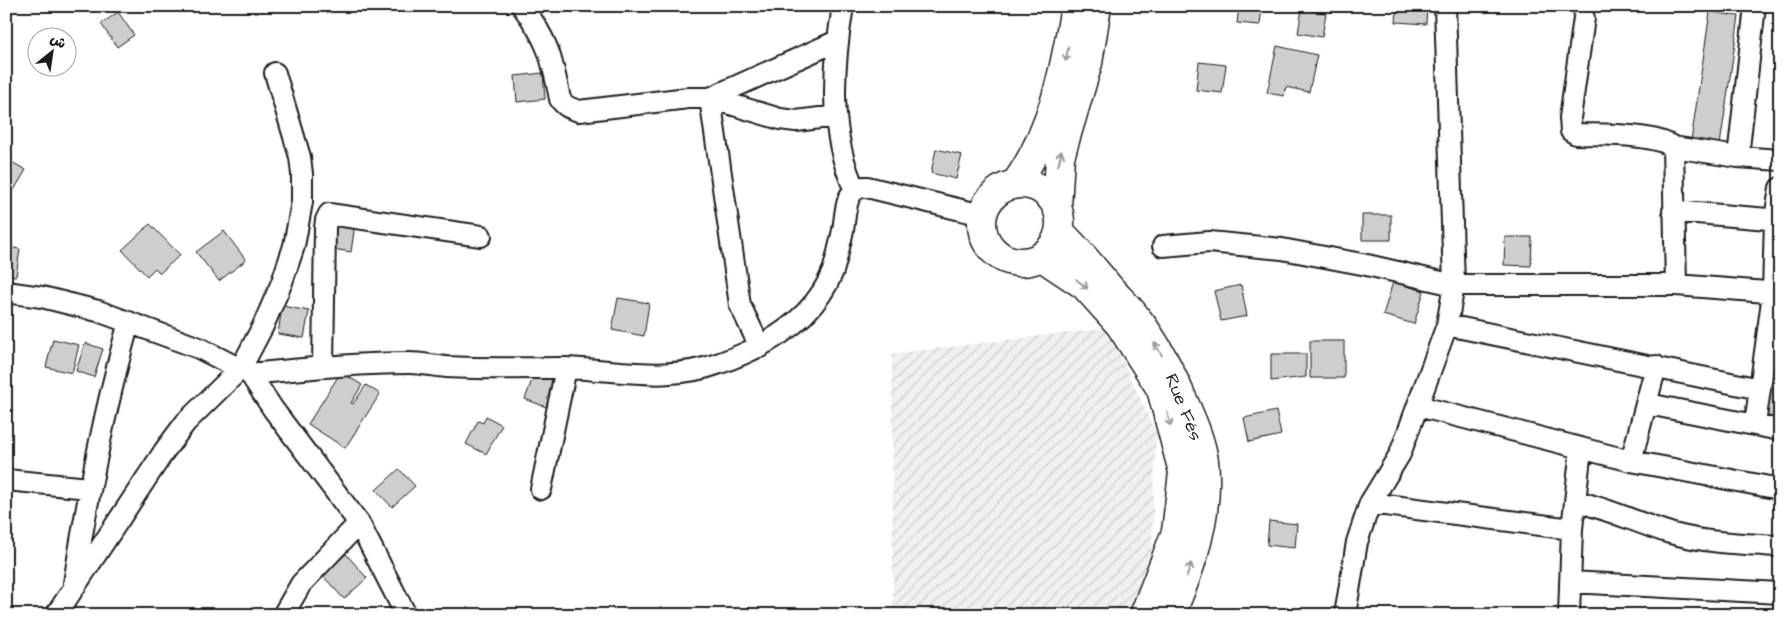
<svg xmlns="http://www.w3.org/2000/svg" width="1786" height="621" font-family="'Architects Daughter','Playpen Sans Arabic',sans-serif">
  <defs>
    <pattern id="industrial-furrows" width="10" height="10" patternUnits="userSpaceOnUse" patternTransform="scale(1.25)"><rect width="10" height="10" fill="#f0f0f0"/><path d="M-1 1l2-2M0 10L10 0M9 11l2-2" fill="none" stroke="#cdcdcd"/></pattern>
  </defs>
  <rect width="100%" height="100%" fill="#fff"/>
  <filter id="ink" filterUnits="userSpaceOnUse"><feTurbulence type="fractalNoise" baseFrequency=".02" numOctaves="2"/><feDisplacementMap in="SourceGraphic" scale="10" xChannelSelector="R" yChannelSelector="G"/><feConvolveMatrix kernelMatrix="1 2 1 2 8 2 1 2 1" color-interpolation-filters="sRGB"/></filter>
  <g filter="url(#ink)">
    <path fill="url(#industrial-furrows)" d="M1108,328L1156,434L1151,563L1136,615H893L892,354Z"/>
    <path fill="#cecece" stroke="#1c1c1c" d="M1239,6H1262L1260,25L1237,23Z
      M1397,6H1427L1426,24L1396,22Z
      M1302,9L1326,13L1322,37L1298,33Z
      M118,12L134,35L117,47L101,24Z
      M1710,12L1739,16L1720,145L1691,141Z
      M1277,46L1317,55L1309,92L1286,87L1284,96L1267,93Z
      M1199,62L1226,65L1222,93L1196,90Z
      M543,73L545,99L517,102L515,76Z
      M936,149L962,155L956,179L931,173Z
      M6,159L26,170L8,200L6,199Z
      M1362,215H1391V240H1362Z
      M336,222L355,224L351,252L333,249Z
      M150,224L180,255L160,273L155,268L147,276L122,250Z
      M224,231L246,260L219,281L196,252Z
      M1505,237H1532L1531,266L1504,265Z
      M6,247L20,249L16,276L6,275Z
      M1393,282L1424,291L1414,324L1383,315Z
      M1241,285L1247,316L1221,321L1214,291Z
      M618,298L649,303L644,336L612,330Z
      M282,306L309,311L304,338L278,334Z
      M53,339L79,345L72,373L46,367Z
      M1310,341H1344V378H1310Z
      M85,343L103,349L94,377L76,371Z
      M1271,354H1306V377L1271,381Z
      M1774,361L1780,362V421L1761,417Z
      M341,372L362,385L351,403L353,404L366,385L380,394L345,448L308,424Z
      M535,372L556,380L546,407L525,399Z
      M1276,411L1281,435L1249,442L1244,418Z
      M486,416L502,425L486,454L466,444L478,421L483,423Z
      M399,469L415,486L392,507L376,490Z
      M1269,521L1297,524L1295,548L1267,545Z
      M346,554L367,578L344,599L322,575Z"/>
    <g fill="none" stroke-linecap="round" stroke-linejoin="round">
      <g stroke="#1c1c1c" stroke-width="24">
        <path id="minor" d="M522,6C548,40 552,58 560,99C565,107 570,108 579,111L688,98H710L780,119L796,121L836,116
          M843,6C833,66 828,134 855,190
          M1584,18L1570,118L1571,131L1576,134C1600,135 1654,133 1673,147L1738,157L1780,160
          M1673,147L1676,285
          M1738,157L1755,6
          M1673,211L1780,220
          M1163,246L1209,242L1282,249L1367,265L1454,285H1676L1780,293
          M6,292L42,297L98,311L199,348L250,374L273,409L359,523L406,615
          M1447,325L1760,389L1773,293L1775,219L1780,188
          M760,347L740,305L710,98L837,41
          M323,367L325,228L326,220L329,214L481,236
          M250,374C303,369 356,363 409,363C421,363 434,366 446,367C485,369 524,368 563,368C618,369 667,383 720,363C766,347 814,319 833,271C837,258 840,244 843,230C846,215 844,185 867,187L982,215
          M1648,404L1780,430
          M1418,406L1631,461L1780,489
          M1755,424L1760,389
          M1631,461L1656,366
          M6,480L89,488
          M541,489L566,368
          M1576,501C1608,509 1638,523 1670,533C1705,543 1743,544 1780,546
          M1370,503L1572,529L1581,448
          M1570,582L1780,593
          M74,583C88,494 105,408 129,322
          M56,615L165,450L186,422L241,368L263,326L282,282L294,246L302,202V174L300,157L275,73
          M283,615L301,584L359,523
          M1345,615L1357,542L1370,503L1400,454L1447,325L1454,285L1445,6
          M1569,615L1572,529"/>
      </g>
      <g stroke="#1c1c1c" stroke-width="31">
        <path id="highway" d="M1016,183C1053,131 1065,69 1075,6
          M982 223a39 39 0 1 1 78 0a39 39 0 1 1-78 0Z
          M1057,207L1060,157L1088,63L1097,6
          M1060,232C1078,249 1092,267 1108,286C1117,297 1128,306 1136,317C1156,342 1170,371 1183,400C1191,418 1201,440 1204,461C1210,513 1192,568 1170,615
          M1042,257L1084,285L1120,325L1161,389L1183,472L1176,532L1144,615"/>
      </g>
      <use href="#minor" stroke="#fff" stroke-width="20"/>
      <use href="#highway" stroke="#fff" stroke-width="28"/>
    </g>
    <defs><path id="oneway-shaft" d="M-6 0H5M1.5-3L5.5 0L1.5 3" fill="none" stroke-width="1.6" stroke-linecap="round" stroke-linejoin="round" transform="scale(1.25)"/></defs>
    <g stroke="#999">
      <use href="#oneway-shaft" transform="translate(1067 54) rotate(101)"/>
      <use href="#oneway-shaft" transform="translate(1060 158) rotate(-77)"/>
      <use href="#oneway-shaft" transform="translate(1082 284) rotate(40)"/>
      <use href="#oneway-shaft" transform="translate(1158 349) rotate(-121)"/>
      <use href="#oneway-shaft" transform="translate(1169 419) rotate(75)"/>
      <use href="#oneway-shaft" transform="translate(1189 570) rotate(-73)"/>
    </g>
  </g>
  <g text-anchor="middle" stroke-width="4.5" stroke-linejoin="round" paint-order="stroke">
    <g font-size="18" fill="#1c1c1c" stroke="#fff">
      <text transform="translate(1184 407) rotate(68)" y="6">Rue Fés</text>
    </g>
  </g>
  <rect width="1786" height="621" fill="none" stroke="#fff" stroke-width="25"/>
  <rect x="12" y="12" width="1761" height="596" fill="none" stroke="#1c1c1c" stroke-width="2" filter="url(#ink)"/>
  <g transform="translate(52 52) rotate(30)"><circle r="24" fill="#ffffff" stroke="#a4a4a4"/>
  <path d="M0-4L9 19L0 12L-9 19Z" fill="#1c1c1c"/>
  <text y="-8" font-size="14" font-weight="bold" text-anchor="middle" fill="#1c1c1c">ش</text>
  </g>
</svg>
